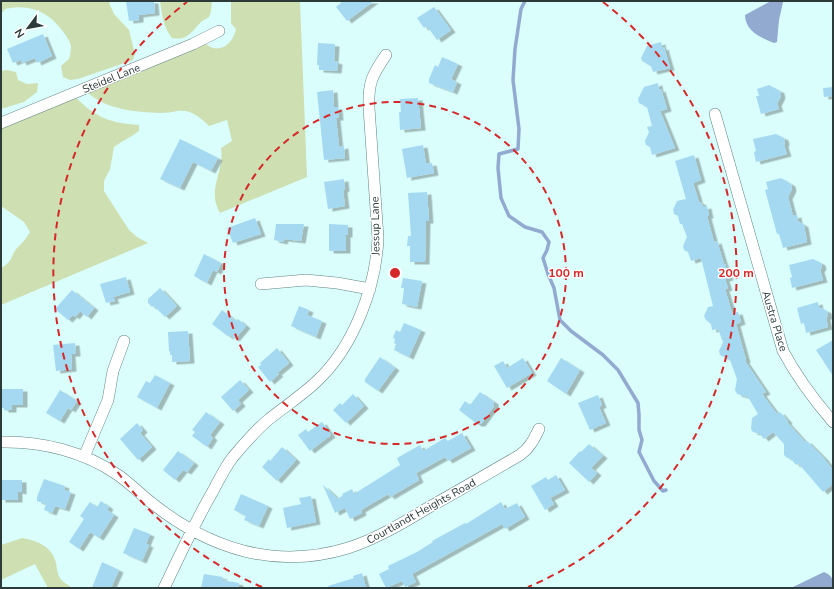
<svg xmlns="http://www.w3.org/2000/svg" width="834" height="589" font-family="'Nunito Sans',sans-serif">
  <defs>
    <filter id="shadow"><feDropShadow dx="4.5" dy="2.5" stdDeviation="0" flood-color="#0004"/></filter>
  </defs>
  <rect width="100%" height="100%" fill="#d9fefc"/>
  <path fill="#cedfb2" d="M1,1H111L109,3L114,14L129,30L135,54L133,60L78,79L70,80L63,77L61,66L69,59C70,56 71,51 71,47C71,43 67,37 64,33C50,12 30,3 5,9L1,14Z
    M160,1H212C211,6 212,12 209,17C207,19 203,20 201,22C191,32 188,41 172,38C163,26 162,15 160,1Z
    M233,1H300L307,177L220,213C206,189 225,172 221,148L232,141L227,120L209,126C200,117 191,109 177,111C172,112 166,113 161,113C135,112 108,110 88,93L143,71L201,45L206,44C219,55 233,44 236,29L231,23V2Z
    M7,70L16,72L18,80L27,84L38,83L37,92L24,102L1,109V71Z
    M76,98C97,118 110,123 139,125V131C131,137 122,141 114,147L110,169L104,181V191L129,230L137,237L148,243L1,305V268C14,261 10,256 17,248C23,242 26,239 30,232L24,222L1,206V128Z
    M22,538C36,540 53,547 56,563C57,567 57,574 60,578C62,582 69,585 72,588H48L35,564L1,580V545Z"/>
  <path fill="#92a9d0" d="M771,1L783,2L779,20L777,42L774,43C761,38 745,31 745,15Z
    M824,572C833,576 833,579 833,588H791Z"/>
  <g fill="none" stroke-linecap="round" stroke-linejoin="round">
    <path stroke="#92a9d0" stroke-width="3.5" d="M525,1L521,9L515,49L513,80L519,129L518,149L499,154L498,168L501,198L509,216L525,227L542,232L549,242L547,250L543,258L548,274L554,288L560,320L571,331L603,355L618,370L638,403L639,415V430L642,440L639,452L654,481L663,491L666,490"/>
  </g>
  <path fill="#a5d9f1" filter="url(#shadow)" d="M126,1H154L155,13L139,15V20L129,21Z
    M343,1H374L347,21L336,7Z
    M434,7L451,30L437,40L427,26L424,28L417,18Z
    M43,34L52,56L37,63L35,58L22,63L21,60L13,63L7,49Z
    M661,42L662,48L664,47L670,68L653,72L651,66L642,61L641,58L647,46Z
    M318,43L335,44L334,61L338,62L337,71L319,70V65H317Z
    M442,57L458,64L451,79L457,82L453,92L429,83V79L435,65L438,67Z
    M658,83L659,90L661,89L667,109L660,111L675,148L652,155L650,147L646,145L645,141L649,132L647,127L652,126L647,107L639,103L638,99L644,87Z
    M769,85L780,91L781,96L777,104L779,109L761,114L756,96H759L757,89Z
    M833,87V96L824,97L823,88Z
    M333,90L334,107H338L339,118H336L339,147L344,146L345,158L324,160L317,92Z
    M418,98L421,128L400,130L399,112H401L400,99Z
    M776,134L784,138L785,142L784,145L787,154L756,162L754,152L756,151L753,139Z
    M180,139L218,158L211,171L193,162L180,188L160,179Z
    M423,145L426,164L432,163L434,173L407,178L402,149Z
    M694,155L701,180L693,183L699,202H701L703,207L707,206L709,216H707L714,242L717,241L724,264H725L729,278L725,279L728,288L725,289L732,313L738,312L741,322L736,324L746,360L745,361L766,392L762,394L777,414L780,412L788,421L787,422L805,442L807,441L823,457L833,470V484L823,492L798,463L796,465L790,458H787L784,455V444L773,432L764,439L760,434L753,432L751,429L752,418L758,414L748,397L737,394L735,390L737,379L730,360L720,355L719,351L723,342L718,329L712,330L711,324L706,320L704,316L708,307L713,306L701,258L691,261L688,252L684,250L683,246L687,237L682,224H680L678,216L674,214L673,210L677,201L686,199L675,161Z
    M781,178L791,184L792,189L788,197L793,216L797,215L798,221L804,225L807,242L783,248L779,234H777L765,190L768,189L766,182Z
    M344,179L345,189L343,190L345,206L328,209L324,182Z
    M427,192L429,221H426L425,262H410V246H407L408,236H411L408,193Z
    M255,218L261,234L233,243L227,228Z
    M276,224H304L301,241L284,239L283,242L274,240Z
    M329,224L348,225V235H346V251H329Z
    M204,254L221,263L217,272L213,270L207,283L194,276Z
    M813,259L821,263L822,267L820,270L823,280L792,288L790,278L792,277L789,265Z
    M126,277L130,292L113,297L115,301L106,303L100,284Z
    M403,278L422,281L417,307L402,304L404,288H401Z
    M160,288L177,306L165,317L154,306L152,307L148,303V299Z
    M72,290L94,308L87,317L80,311L75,317L73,315L68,320L55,309Z
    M818,302L819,307L827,311L828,316L826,318L828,327L806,333L804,323L801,324L797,308Z
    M299,306L309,310L307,315L322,321L316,337L291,326Z
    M222,310L236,321L238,319L246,326L235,339L230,335L229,337L212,324Z
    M404,323L421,330L409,357L394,350L396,344L394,343L395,339L393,338L396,330L400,332Z
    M188,331L190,361L172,362V355H170V351H169L168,332Z
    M833,340V376L816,350Z
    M75,343L76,354H71L72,369L56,371L53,345Z
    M277,348L289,363L277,373L279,374L270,382L258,367L261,365L260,363Z
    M380,357L395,368L378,391L365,382V379Z
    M523,358L532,373L507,388L494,366L503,361L507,368Z
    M561,358L580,370L566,394L547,381Z
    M155,375L170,383L157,408L137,397L146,381L150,383Z
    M240,380L249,390L238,400L241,404L233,411L221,397Z
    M1,389H23V405H12V410H4V408H1Z
    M60,390L77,401L71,410L68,408L60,421L46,413Z
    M480,392L494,402V406L481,424H477L459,410L465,401L470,405Z
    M353,394L364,406L346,423L333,410L340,403L342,405Z
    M598,395L602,405L599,407L606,423L590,430L578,403Z
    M206,412L220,422L210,435L213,438L207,447L192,436L195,432L192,430Z
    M322,422L331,435L310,451L298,435L306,429L308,432Z
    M137,423L143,430L140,433L152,447L138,460L120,439Z
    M462,433L471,448L448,461L445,457L416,473L419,480L390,497L388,494L361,510L362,513L350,519L345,508L335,513L323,485L338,499L343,495L342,494L352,489L354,494L400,465L397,458L420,445L423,451L445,438L448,441Z
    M589,444L603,456L591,468L597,473L589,482L569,463L580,451L581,452Z
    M282,447L296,460L277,481L262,467L269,459L270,461Z
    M178,451L194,463L187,472L183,470L175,480L163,470Z
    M556,475L565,490L550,498L554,504L545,510L531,486L546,477L548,480Z
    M44,479L65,486L64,490L71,492L65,509L55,506L52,513L44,510L46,504L37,501V497Z
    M1,480H22V492L18,491V500H1Z
    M241,494L268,506L259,526L244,520L246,516L234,510Z
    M311,496L316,522L287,528L283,508L301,504L299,498Z
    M101,501L109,507L107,510L114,515L99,538L90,532L79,549L69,542L84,519L80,516L90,502L97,507Z
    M501,502L505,509L517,503L525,517L505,529L502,524L412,574L416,582L405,587L402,581L386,588L379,574L389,569L388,566L417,552L433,542L432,541L465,523L466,524Z
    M134,528L150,534L146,544L149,545L142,561L123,553Z
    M102,562L119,570L111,588H92Z
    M362,573L366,588H329L328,586L354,578L353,576Z
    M204,574L223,577L222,580L239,583V588H201Z"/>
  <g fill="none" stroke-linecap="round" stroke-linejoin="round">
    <g stroke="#628382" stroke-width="12">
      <path id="street" d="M715,114L783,351C797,377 814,400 833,422
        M1,123L193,44L219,31
        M261,284L306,280L337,283L370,289
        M1,442C42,441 85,452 118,475C131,484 141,495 153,504C210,549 276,570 348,548C376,539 401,524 426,509C458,491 489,473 520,455C530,448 534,439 539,429
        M84,457L108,400L113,371L124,341
        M164,588C180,555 195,522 213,491C219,480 225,467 233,457C244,444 255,431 268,420C284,407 301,396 316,382C353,348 376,288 378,238L369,108C368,83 372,75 386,55"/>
    </g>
    <use href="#street" stroke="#fff" stroke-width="11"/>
  </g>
  <g fill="none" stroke="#d62828" stroke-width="2" stroke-dasharray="7 5">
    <circle cx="395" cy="273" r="171"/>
    <path d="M262 587A341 341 0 0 1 187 2M603 2A341 341 0 0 1 528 587"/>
  </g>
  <g text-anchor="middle" stroke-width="3" stroke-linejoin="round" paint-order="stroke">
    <g font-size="11" fill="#2c3a3a" stroke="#fff">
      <text transform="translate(111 78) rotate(-22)" y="4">Steidel Lane</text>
      <text transform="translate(375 226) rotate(-91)" y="4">Jessup Lane</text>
      <text transform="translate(775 321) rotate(73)" y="4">Austra Place</text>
      <text transform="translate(421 511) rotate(-29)" y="4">Courtlandt Heights Road</text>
    </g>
  </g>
  <circle cx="395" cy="273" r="6" fill="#d62828" stroke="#fff" stroke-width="2"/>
  <g font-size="12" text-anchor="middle" font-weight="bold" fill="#d62828" stroke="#fff" stroke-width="3" stroke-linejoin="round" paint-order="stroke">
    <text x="566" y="277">100 m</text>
    <text x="736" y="277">200 m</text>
  </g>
  <rect width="834" height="589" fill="none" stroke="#2c3a3a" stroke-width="4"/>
  <g transform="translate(28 28) rotate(238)" stroke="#ffffff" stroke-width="3" paint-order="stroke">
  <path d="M0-3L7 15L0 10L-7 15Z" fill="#2c3a3a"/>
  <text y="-6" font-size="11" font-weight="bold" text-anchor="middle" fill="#2c3a3a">N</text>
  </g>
</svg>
